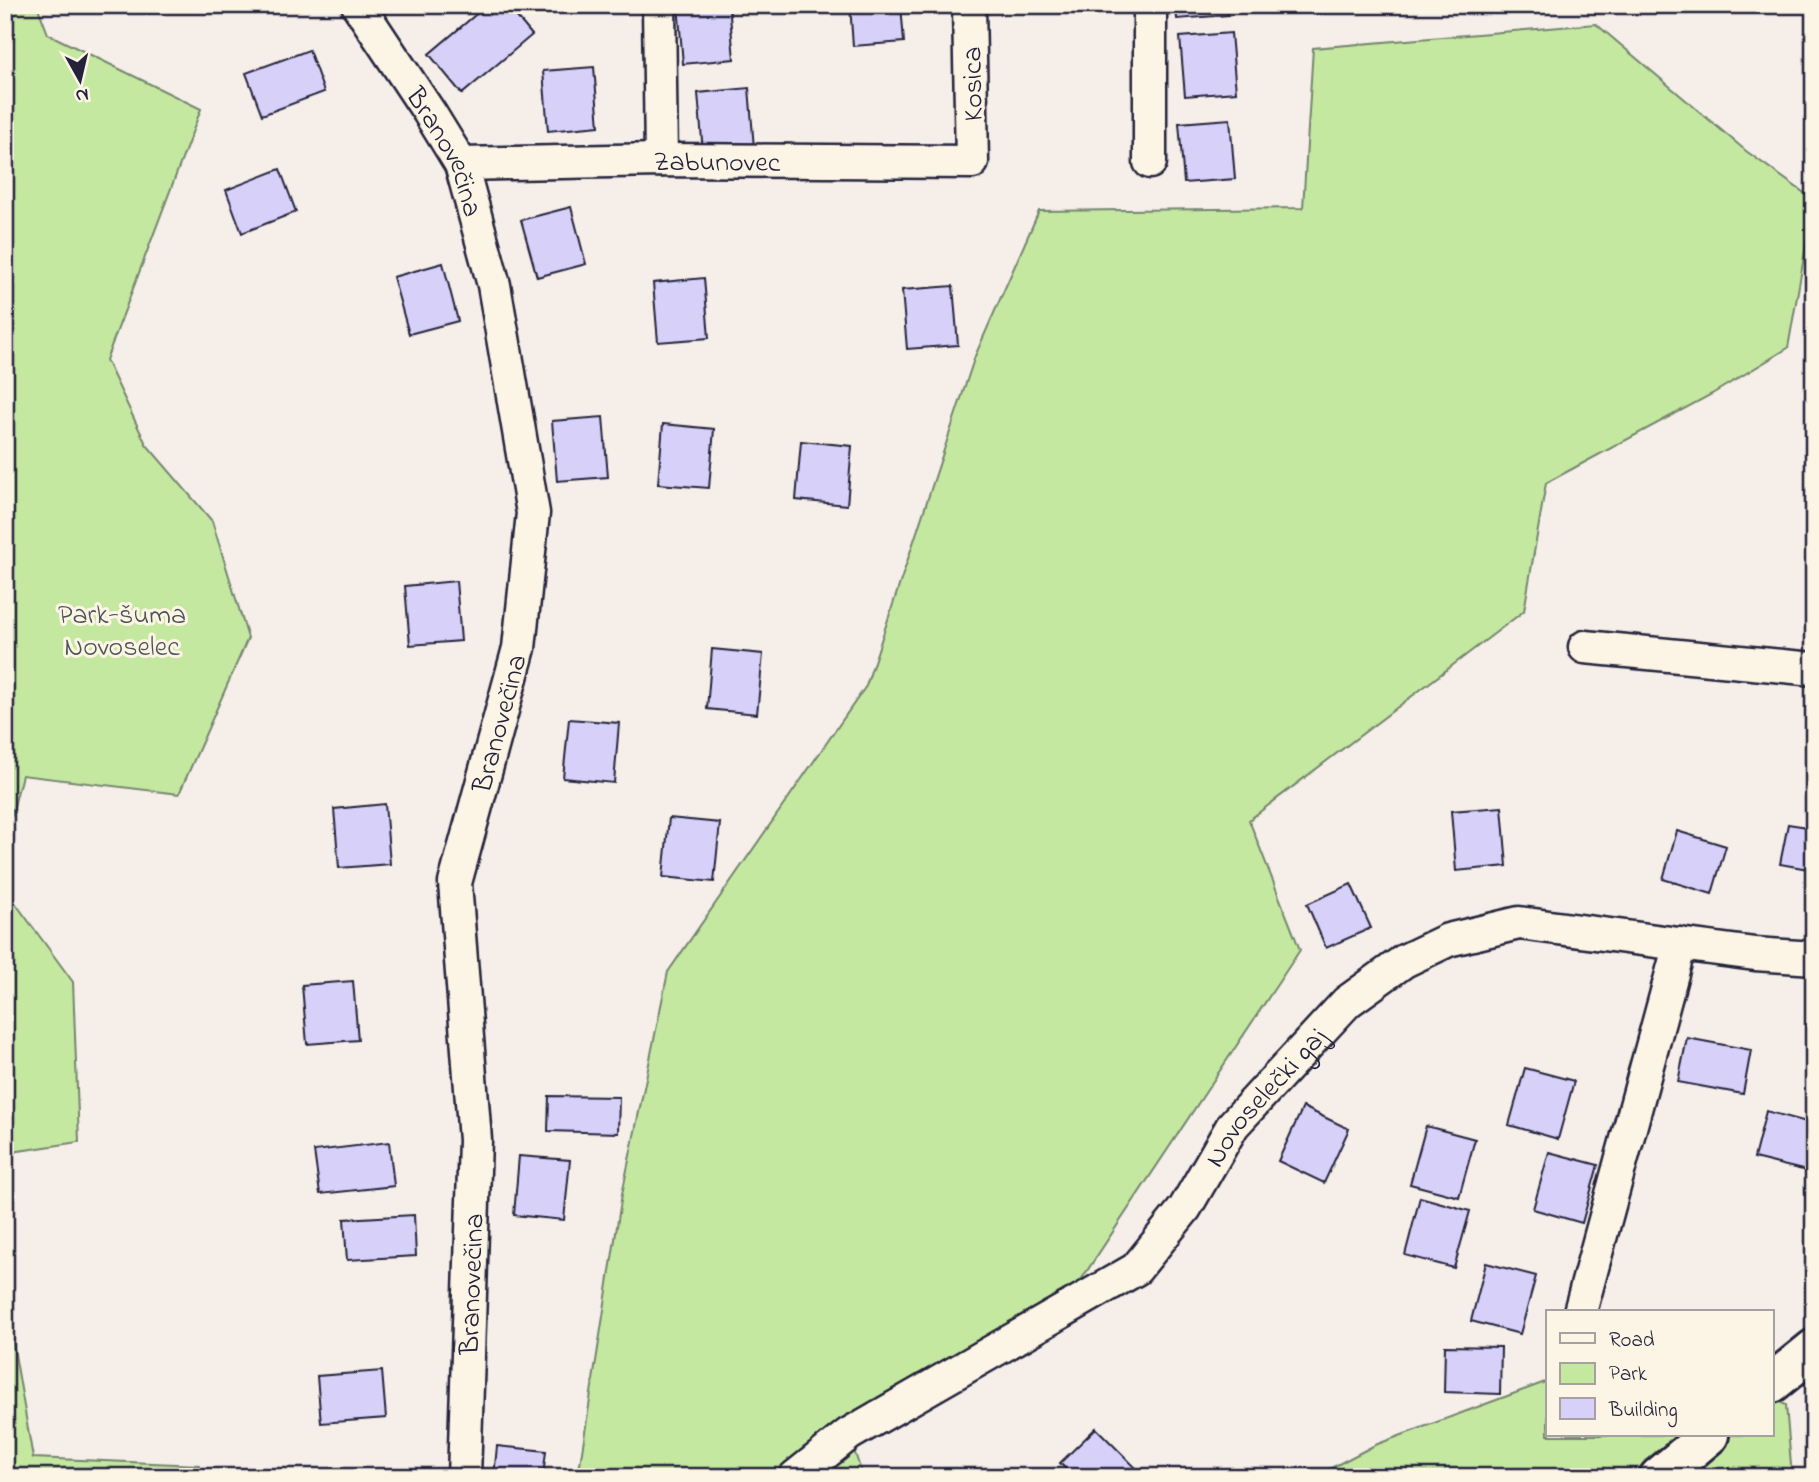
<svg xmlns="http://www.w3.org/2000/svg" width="1819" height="1482" font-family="'Indie Flower',sans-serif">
  <rect width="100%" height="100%" fill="#f5eee9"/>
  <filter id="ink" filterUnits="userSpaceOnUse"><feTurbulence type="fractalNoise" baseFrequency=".0143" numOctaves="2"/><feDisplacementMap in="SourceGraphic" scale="14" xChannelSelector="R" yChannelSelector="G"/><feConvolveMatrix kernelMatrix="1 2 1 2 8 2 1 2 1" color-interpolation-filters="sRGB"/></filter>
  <g filter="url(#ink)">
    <path fill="#c5e8a1" stroke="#74856e" stroke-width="2" d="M5,5H37L48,34L201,109L106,360L146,444L212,521L248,638L179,794L22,775L5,841Z
      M1596,24L1746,151L1814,200L1788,348L1712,394L1546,483L1524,611L1249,820L1300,950L1075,1289L851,1441L863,1477H578L622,1194L668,972L866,686L975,356L1039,211L1303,208L1313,48Z
      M5,889L73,982L79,1142L5,1153Z
      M5,1297L33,1458L199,1465L200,1477H5Z
      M1548,1381V1435H1772V1398L1786,1405L1792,1477H1314L1375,1445Z"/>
    <path fill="#d7d1fa" stroke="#22223b" stroke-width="2" d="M487,5H507L532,35L462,94L429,54Z
      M678,5H729L734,59L683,64Z
      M850,5H901L904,42L853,46Z
      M1176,5H1227L1228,15L1177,19Z
      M1231,33L1236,92L1185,96L1180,37Z
      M309,50L324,92L262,115L246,73Z
      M594,67L599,126L548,131L543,71Z
      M749,88L754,148L703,152L698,93Z
      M1230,119L1235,179L1184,183L1179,123Z
      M280,169L296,212L242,233L226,190Z
      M571,207L586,264L537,277L521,220Z
      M443,263L458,321L409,334L393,277Z
      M704,278L709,338L658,342L653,283Z
      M953,286L958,345L907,349L902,290Z
      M603,417L608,477L557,481L552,421Z
      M663,424L714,429L709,488L658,484Z
      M801,441L852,446L847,505L796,500Z
      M456,581L461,641L410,645L405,586Z
      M712,649L763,654L757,714L707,709Z
      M569,719L619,723L614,783L563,778Z
      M385,804L390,864L339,868L334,809Z
      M1502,807L1507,866L1456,871L1451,811Z
      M669,818L720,823L714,882L663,877Z
      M1788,824L1814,828V870L1780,864Z
      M1677,831L1726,846L1712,894L1663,879Z
      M1351,884L1371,928L1326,948L1307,904Z
      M353,981L358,1040L307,1044L302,985Z
      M1687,1038L1751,1050L1743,1094L1678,1082Z
      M1525,1068L1574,1081L1558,1139L1509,1125Z
      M549,1096L619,1097L618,1133L548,1131Z
      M1303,1107L1349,1129L1324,1183L1278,1161Z
      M1766,1111L1814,1124V1163L1811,1172L1754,1158Z
      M1426,1126L1475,1139L1459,1197L1410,1184Z
      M389,1142L394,1186L320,1194L314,1151Z
      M1549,1152L1598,1165L1582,1223L1533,1209Z
      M519,1156L570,1160L564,1220L514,1215Z
      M1420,1197L1470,1211L1454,1268L1405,1255Z
      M414,1215L416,1256L347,1260L344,1219Z
      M1486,1263L1536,1276L1520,1334L1471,1321Z
      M1445,1346L1501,1347L1500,1394L1444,1392Z
      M382,1371L386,1418L321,1423L317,1376Z
      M1096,1428L1138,1470L1132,1477H1073L1060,1463Z
      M497,1446L546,1451L543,1477H494Z"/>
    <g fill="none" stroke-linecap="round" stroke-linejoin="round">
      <g stroke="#22223b" stroke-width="37">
        <g id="minor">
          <path id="s1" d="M358,5L429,112L461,164L494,285L533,513L519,648L455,883L475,1140L464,1477"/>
          <path d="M659,5L661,160"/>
          <path d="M1150,162V5"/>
          <path id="s2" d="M461,164L661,160L972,162L969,5"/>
          <path d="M1585,647L1814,669"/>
          <path d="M1580,1312L1680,944"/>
          <path id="s3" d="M795,1477L849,1434L1136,1269L1185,1208L1233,1125L1347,1002L1404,961L1448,940L1519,923L1755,954L1814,958"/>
        </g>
      </g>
      <g stroke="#22223b" stroke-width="44">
        <path id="tertiary" d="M1772,1383L1814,1349
          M1659,1477L1709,1435"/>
      </g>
      <use href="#minor" stroke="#fcf5e5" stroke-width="32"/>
      <use href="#tertiary" stroke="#fcf5e5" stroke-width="38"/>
    </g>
  </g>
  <g text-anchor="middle" stroke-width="6" stroke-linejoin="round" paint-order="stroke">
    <g font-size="28" fill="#22223b" stroke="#fcf5e5">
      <text transform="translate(971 84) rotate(-91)" y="10">Kosica</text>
      <text dy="10" stroke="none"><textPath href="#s1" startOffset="172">Branovečina</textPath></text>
      <text dy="10" stroke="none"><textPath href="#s2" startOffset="256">Zabunovec</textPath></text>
      <text transform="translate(498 723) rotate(-75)" y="10">Branovečina</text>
      <text dy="10" stroke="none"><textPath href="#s3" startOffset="616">Novoselečki gaj</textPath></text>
      <text transform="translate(470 1284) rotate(-88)" y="10">Branovečina</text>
    </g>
    <g font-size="28" fill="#4b5454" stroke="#fcf5e5">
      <text x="122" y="623">Park-šuma<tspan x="122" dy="32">Novoselec</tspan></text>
    </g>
  </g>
  <rect width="1819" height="1482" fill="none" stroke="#fcf5e5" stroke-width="28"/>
  <rect x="14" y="14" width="1791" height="1454" fill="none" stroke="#22223b" stroke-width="2.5" filter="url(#ink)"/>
  <rect x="1546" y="1310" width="228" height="126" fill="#fcf5e5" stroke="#a5a1a1" stroke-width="2"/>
  <rect x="1560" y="1333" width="35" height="10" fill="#fcf5e5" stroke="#a5a1a1" stroke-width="2"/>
  <text x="1609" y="1346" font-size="21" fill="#22223b">Road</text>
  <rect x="1560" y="1363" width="35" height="21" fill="#c5e8a1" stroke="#a5a1a1" stroke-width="2"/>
  <text x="1609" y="1380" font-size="21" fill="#22223b">Park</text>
  <rect x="1560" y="1398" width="35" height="21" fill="#d7d1fa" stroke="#a5a1a1" stroke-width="2"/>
  <text x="1609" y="1416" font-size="21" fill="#22223b">Building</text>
  <g transform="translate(80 80) rotate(172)" stroke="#fcf5e5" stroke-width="5" paint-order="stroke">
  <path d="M0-5L12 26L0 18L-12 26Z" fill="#22223b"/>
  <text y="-10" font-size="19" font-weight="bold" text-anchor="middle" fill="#22223b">N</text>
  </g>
</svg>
